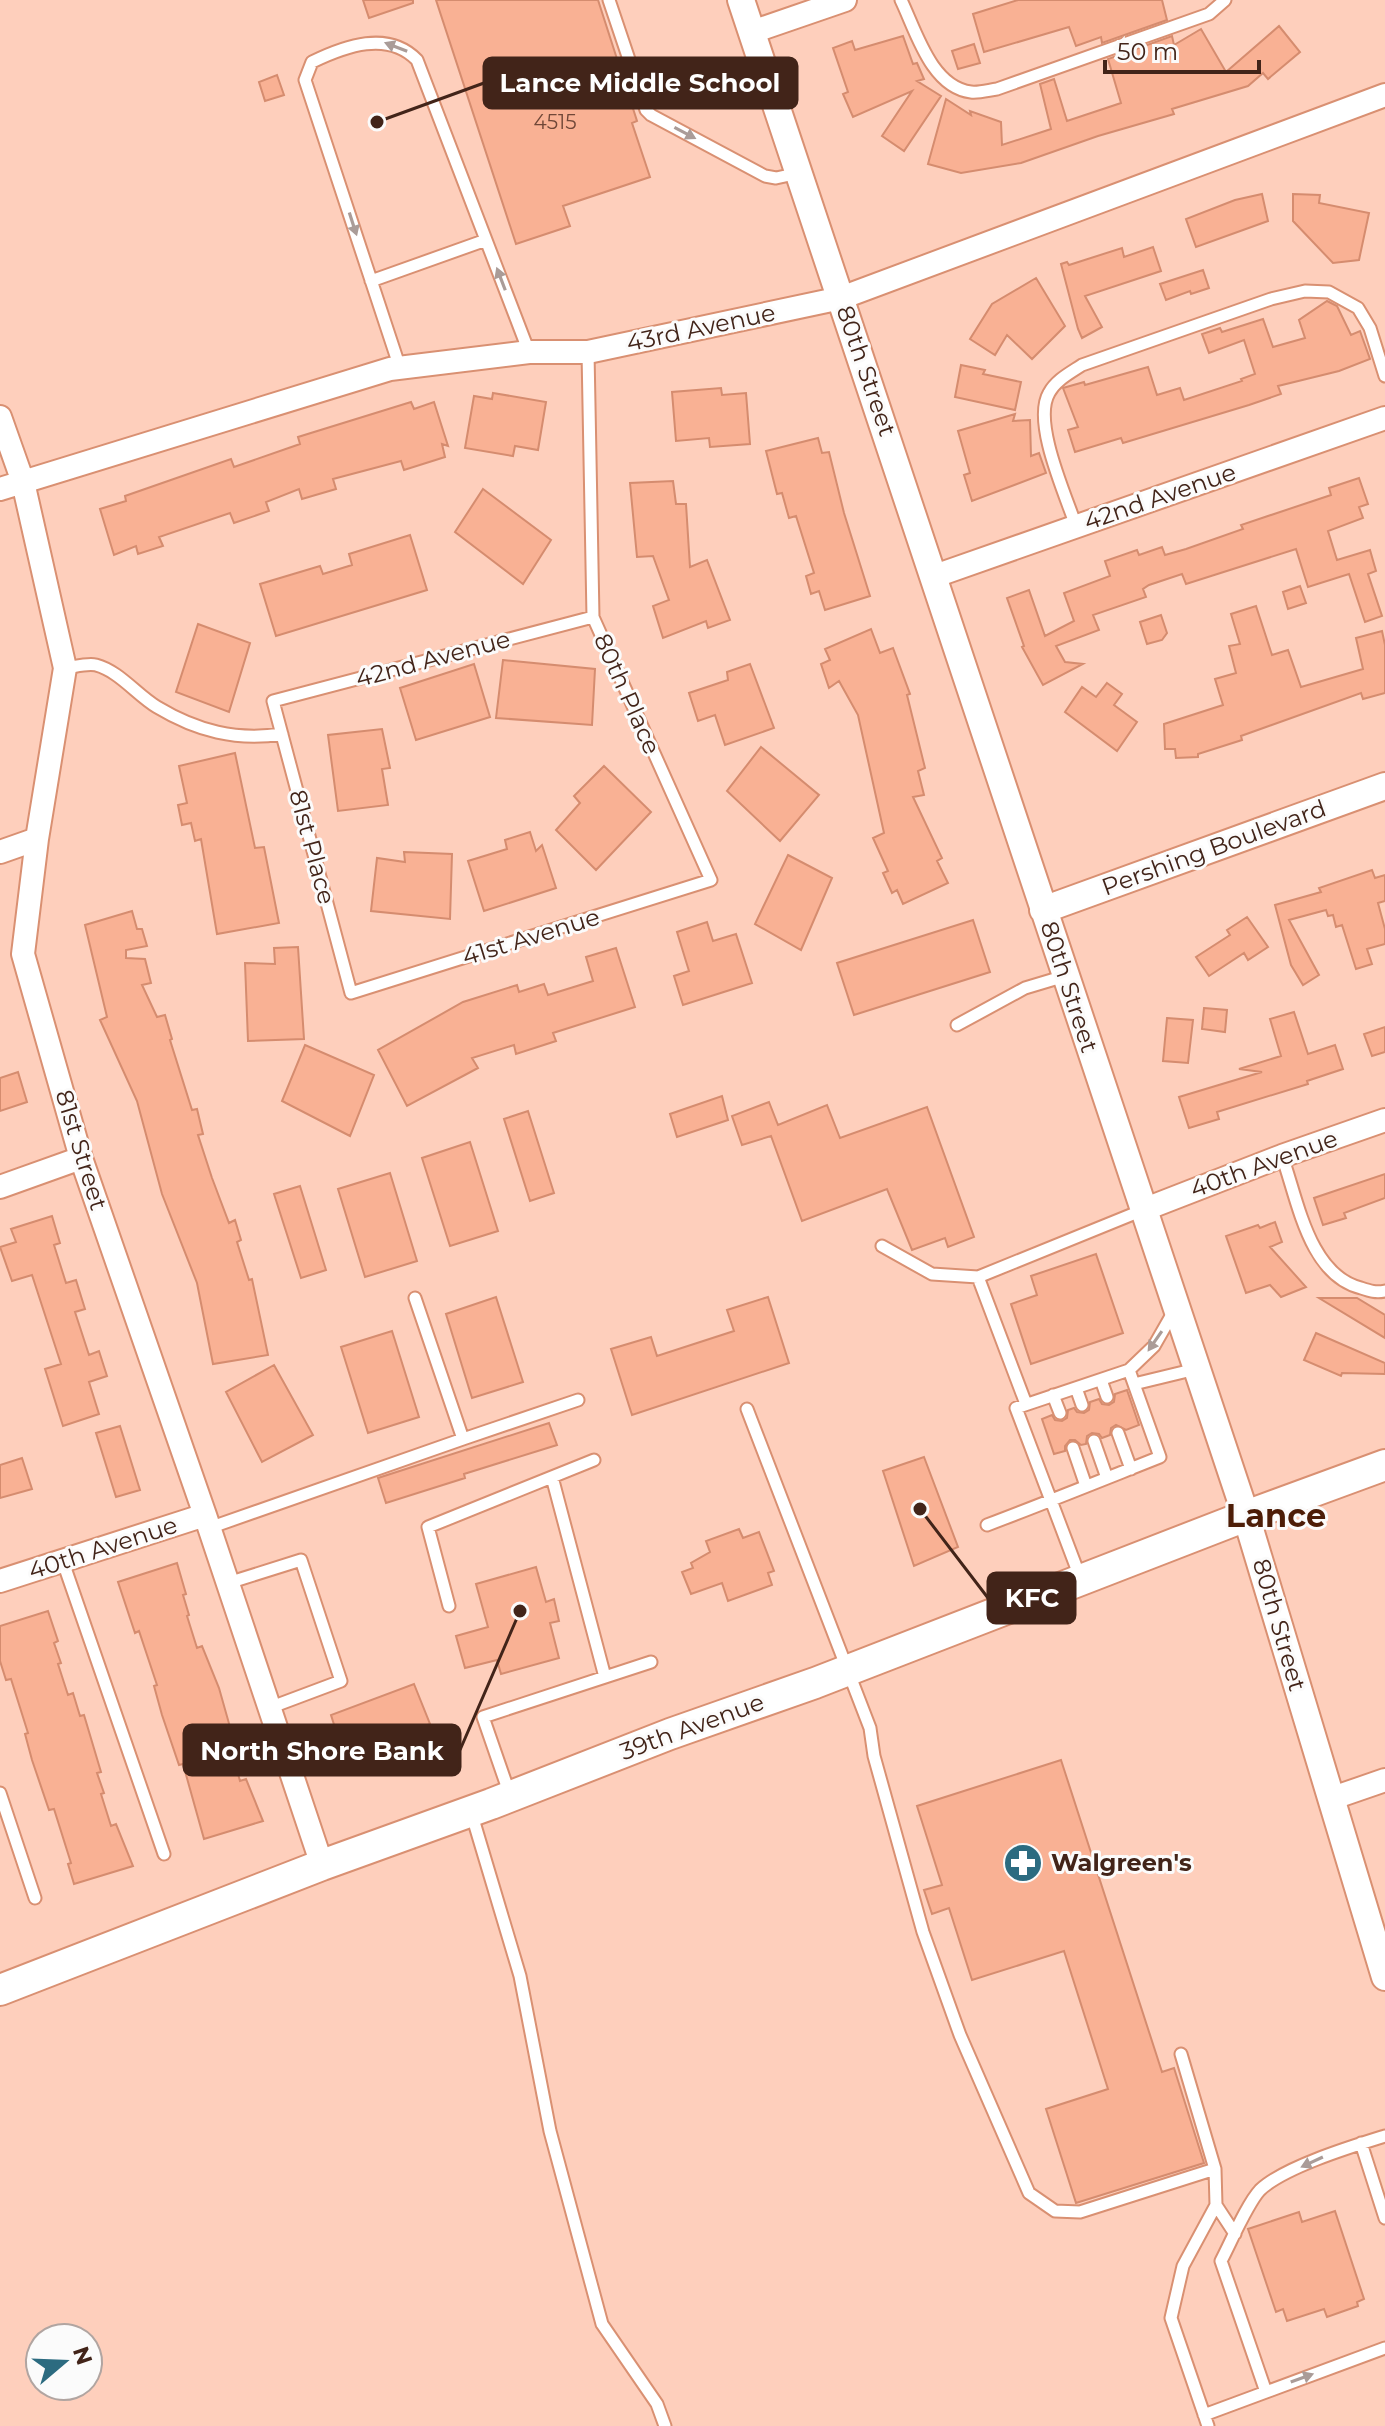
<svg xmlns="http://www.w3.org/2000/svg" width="1385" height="2426" font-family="Montserrat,sans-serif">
  <rect width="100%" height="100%" fill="#fecfbc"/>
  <path fill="#f9b194" stroke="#d58c6f" stroke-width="2" d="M363,0H413V3L369,18Z
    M436,0H598L637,121L632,123L650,177L563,206L570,226L516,244Z
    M1018,0H1162L1167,20L1102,43L1101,37L1076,46L1069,27L984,52L973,14Z
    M1279,26L1300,52L1268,79L1263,73L1248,86L1172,109L1174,114L1098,136L1021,163L961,173L928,164L946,99L971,115L970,111L1001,122L1002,145L1051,129L1040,84L1054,79L1067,121L1121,103L1108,59L1172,36L1174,45L1201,29L1226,72Z
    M903,36L913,64L917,63L924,79L917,81L941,96L904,151L882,136L912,91L853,117L843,94L848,92L833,48L852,41L855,50Z
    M974,44L980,63L958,69L952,51Z
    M277,75L284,95L265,101L259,82Z
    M1262,194L1268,221L1196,247L1186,219L1235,200Z
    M1293,194L1320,195L1319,203L1369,213L1359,260L1333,263L1293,221Z
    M1153,247L1161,271L1085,296L1102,327L1082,338L1078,329L1061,264L1067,262L1069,265L1122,248L1124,257Z
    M1203,270L1209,288L1191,294L1190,291L1166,300L1160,284Z
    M1036,278L1065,326L1032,359L1007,335L995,355L970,339L992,304Z
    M1327,301L1337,306L1351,335L1360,331L1370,359L1339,371L1278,386L1281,394L1249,405L1123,443L1121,438L1075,452L1068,430L1078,427L1063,388L1084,382L1085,385L1148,367L1157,395L1180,388L1184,400L1242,381L1241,379L1255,374L1244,340L1209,353L1202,334L1220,328L1222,332L1263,319L1273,347L1305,338L1299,320Z
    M961,365L985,370L983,374L1021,382L1015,410L955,397Z
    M721,388L722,395L746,393L750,444L710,447L709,438L676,441L672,392Z
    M493,393L546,402L538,450L515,446L513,456L465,448L474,396L492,399Z
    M411,402L414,409L434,402L448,446L442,444L445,457L404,470L401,461L333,479L336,489L302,499L299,489L266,502L269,511L234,523L230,513L159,537L163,546L138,554L136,546L114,555L100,509L126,501L125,496L231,459L234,467L300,444L298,437Z
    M1015,414L1013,421L1030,420L1031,456L1039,453L1046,473L972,501L964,475L970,473L958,431Z
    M818,438L822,453L829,452L844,513L870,596L825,610L819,591L811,594L806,576L814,573L796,516L789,518L782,493L777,494L766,451Z
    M1359,478L1368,504L1359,507L1363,518L1328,531L1337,560L1370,550L1376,571L1368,574L1382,616L1365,622L1349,574L1308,587L1296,549L1186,584L1182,574L1149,585L1143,589L1146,597L1093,615L1099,630L1056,646L1065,662L1083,664L1043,685L1022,647L1024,646L1007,598L1029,590L1045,636L1074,621L1064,593L1110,576L1105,561L1137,550L1139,555L1162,547L1165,555L1186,549L1243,529L1241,525L1331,495L1329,488Z
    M673,481L676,504H686L690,567L707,560L730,620L708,628L706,621L663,638L653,606L669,600L653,556L637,557L630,483Z
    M483,489L551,540L523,584L455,532Z
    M410,535L427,590L276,636L260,584L320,566L323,574L352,565L349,554Z
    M1300,586L1306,603L1288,609L1283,592Z
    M1256,606L1272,655L1288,650L1301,687L1363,669L1356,638L1382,631L1385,645V693L1363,699L1361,693L1241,736L1242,740L1198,754V757L1176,758L1175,749H1165L1164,724L1223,705L1215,679L1236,673L1229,646L1240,644L1231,614Z
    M1161,615L1167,633L1162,640L1147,644L1140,622Z
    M198,624L250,643L229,712L176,692Z
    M871,629L880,653L893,648L910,694L907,695L925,768L918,771L924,795L913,797L942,858L937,861L948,883L903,904L897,890L892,893L883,873L888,871L873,838L884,833L858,715L839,681L829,688L821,664L830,660L825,649Z
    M503,660L595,669L592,725L496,718Z
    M474,664L490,717L416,740L400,688Z
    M750,664L774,728L725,745L715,715L698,721L689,693L728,680L727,672Z
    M1107,683L1122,694L1114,705L1137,722L1117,751L1065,712L1082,687L1096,697Z
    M382,729L390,768L382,769L388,805L338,811L328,735Z
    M761,747L819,795L780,841L727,791Z
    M235,753L255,848L264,847L279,923L217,934L201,839L195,841L191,823L182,825L178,805L187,803L179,766Z
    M604,766L651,812L596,870L556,830L580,803L574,796Z
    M530,832L536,851L542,845L556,888L484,911L468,861L507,849L505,840Z
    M404,852L452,854L450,919L371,911L377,858L405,862Z
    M788,855L832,878L801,950L755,924Z
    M1372,870L1375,878L1385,875V901L1378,903L1385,929V944L1367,949L1372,964L1356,969L1342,925L1336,927L1333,915L1328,916L1326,910L1289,920L1319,975L1303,985L1291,965L1275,905L1321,892L1319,888Z
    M132,911L137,929H142L147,946L126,950V958L145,959L151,983L142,985L157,1017L165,1015L172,1039L170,1040L192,1110L197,1109L203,1134L198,1135L212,1178L229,1223L235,1220L241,1240L237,1242L249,1280L252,1279L268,1355L213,1364L197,1283L162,1194L137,1101L100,1020L107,1017L85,925Z
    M1247,917L1268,947L1248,960L1244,953L1209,976L1196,957L1230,935L1227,930Z
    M973,920L990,972L854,1015L837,963Z
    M707,922L713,941L736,934L752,983L683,1005L674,976L689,971L677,932Z
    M298,947L304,1039L248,1041L245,963L275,964L274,948Z
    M616,948L635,1007L553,1033L556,1041L516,1054L514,1045L472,1058L478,1068L407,1106L378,1050L463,1002L517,985L519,992L544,984L548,995L593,981L586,957Z
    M1204,1008L1227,1010L1225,1032L1202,1029Z
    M1294,1012L1308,1054L1335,1045L1343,1069L1307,1081L1308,1084L1217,1112L1219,1119L1189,1128L1179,1097L1262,1072L1239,1069L1281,1056L1270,1019Z
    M1167,1018L1193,1020L1188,1063L1163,1061Z
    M1385,1027V1052L1372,1056L1364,1034Z
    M305,1045L374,1075L350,1136L282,1101Z
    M18,1072L27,1102L0,1111V1078Z
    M722,1096L728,1120L677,1137L670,1114Z
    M769,1102L778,1125L827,1105L840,1138L927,1107L974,1237L948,1247L945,1238L912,1250L887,1189L802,1221L771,1136L742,1145L732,1116Z
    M528,1111L554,1193L530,1201L504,1119Z
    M470,1142L498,1231L450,1246L422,1158Z
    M390,1173L417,1261L365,1277L338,1189Z
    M1385,1174V1198L1344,1213L1346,1218L1323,1225L1314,1198Z
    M300,1186L326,1270L301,1278L274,1194Z
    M52,1216L60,1243L54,1245L66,1283L76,1280L85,1309L75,1312L89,1355L99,1351L107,1376L89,1382L99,1414L63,1426L45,1369L61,1364L32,1275L12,1281L0,1247L16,1242L11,1229Z
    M1275,1222L1282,1242L1270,1247L1306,1287L1281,1297L1270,1285L1246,1293L1226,1236L1258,1225L1260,1228Z
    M1096,1254L1123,1333L1031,1364L1011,1304L1037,1295L1031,1276Z
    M496,1297L523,1382L472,1398L446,1314Z
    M768,1297L789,1363L632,1415L611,1349L651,1337L657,1356L734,1331L727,1310Z
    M1319,1298H1357L1385,1315V1338Z
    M392,1331L419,1417L368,1433L341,1347Z
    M1316,1333L1385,1363V1374L1342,1373L1341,1376L1304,1360Z
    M274,1365L313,1435L262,1462L226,1392Z
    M1127,1390L1139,1425L1126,1430L1116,1425L1111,1428L1110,1435L1102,1438L1099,1434L1092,1433L1087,1436L1086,1444L1081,1445L1075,1440H1070L1065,1446V1451L1054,1454L1042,1419L1052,1415L1055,1420L1062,1421L1067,1418L1068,1410L1074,1408L1077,1412L1084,1413L1089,1410L1090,1402L1099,1399L1102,1404L1109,1405L1114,1402L1115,1394Z
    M549,1423L557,1445L464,1474L465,1478L386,1503L378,1478Z
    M120,1426L140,1490L116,1497L96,1433Z
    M924,1457L958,1547L914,1566L883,1471Z
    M22,1458L32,1489L0,1498V1465Z
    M739,1529L743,1538L759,1532L774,1571L768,1573L772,1585L728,1601L722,1583L691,1594L682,1572L693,1568L691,1563L710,1552L706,1541Z
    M177,1563L186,1594L183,1595L189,1615L187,1616L197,1648L202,1646L219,1688L230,1727L227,1728L233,1748L231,1749L240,1781L246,1779L263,1821L204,1839L183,1764L179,1765L162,1715L154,1686L157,1685L139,1631L135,1633L118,1582Z
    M536,1567L546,1602L554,1599L559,1621L550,1623L559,1658L501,1674L497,1660L465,1668L456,1636L488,1627L476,1584Z
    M48,1611L58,1641L54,1643L61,1663L58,1664L68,1695L73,1693L80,1716L84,1715L101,1772L97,1773L104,1793L101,1794L111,1826L116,1824L133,1866L74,1884L68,1864L71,1863L54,1809L49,1810L32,1760L25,1734L28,1733L11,1679L6,1680L0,1661V1626Z
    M414,1684L430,1724L337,1758L330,1736L337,1734L331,1715Z
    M1061,1760L1162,2072L1174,2068L1204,2163L1076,2203L1046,2109L1108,2089L1064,1951L972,1980L949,1908L932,1914L924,1890L942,1885L917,1806Z
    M1335,2211L1364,2299L1357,2302L1358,2306L1327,2317L1324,2309L1287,2321L1283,2309L1276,2312L1248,2229L1299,2212L1302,2222Z"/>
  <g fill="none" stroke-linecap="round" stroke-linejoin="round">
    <g stroke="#d99072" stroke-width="15">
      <path id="service" d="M609,0L646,110L651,115L765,176L776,178L799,173
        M901,0C916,31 931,87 971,92C979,93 989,90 997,89L1209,14L1225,0
        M371,281L486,240
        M588,352L593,617L711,880L351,993L273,701L593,617
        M400,368L305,80L312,62C345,46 388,30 417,60L529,352
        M1076,526C1066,496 1032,422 1049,393C1056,380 1070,373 1082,365L1271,299L1305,291L1329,292L1358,308L1370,328L1385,376
        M65,668C74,667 87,663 96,665C119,671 137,695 157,707C197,731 236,741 282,734
        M957,1025L1025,988L1065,976
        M1282,1156C1298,1201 1309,1275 1361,1288C1370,1291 1376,1293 1385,1291
        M882,1246L932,1274L978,1277L1143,1210
        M978,1277L1026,1404
        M1129,1370L1154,1346L1174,1311
        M1101,1380L1107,1397
        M1134,1384L1196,1369
        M1076,1388L1082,1405
        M1053,1395L1060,1413
        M747,1409L870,1728L874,1756L923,1932L960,2035L1029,2193L1055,2211L1080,2212L1215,2169
        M1118,1433L1131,1469
        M463,1439L578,1400
        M1094,1441L1107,1478
        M1073,1448L1086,1486
        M552,1477L605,1677
        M987,1525C1045,1503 1102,1480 1160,1457L1129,1370L1016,1408L1080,1577
        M209,1528L463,1439L415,1298
        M63,1562L164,1854
        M228,1583L301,1560L341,1681L269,1708
        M449,1606L428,1527L594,1460
        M0,1793L35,1898
        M510,1795L483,1717L651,1662
        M471,1812L520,1976L550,2131L602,2324L657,2404L665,2426
        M1181,2054L1215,2169L1216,2205L1235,2234
        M1385,2136C1353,2146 1284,2167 1260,2190C1247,2204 1231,2242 1221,2261L1266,2392L1385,2348
        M1361,2143L1385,2218
        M1204,2415L1266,2392
        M1208,2426L1171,2318L1183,2266L1216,2205"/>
    </g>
    <g stroke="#d99072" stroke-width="26">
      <path id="minor" d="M752,32L845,0
        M0,417L23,482L65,668L37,839L23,954L81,1158L205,1515L322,1865
        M0,489L390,369L529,352H588L841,298L1385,95
        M935,576L1385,418
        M0,852L37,839
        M0,1187L81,1158
        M1143,1210L1282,1156L1385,1120
        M0,1581L205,1515
        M1330,1799L1385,1780"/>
    </g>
    <g stroke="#d99072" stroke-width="30">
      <path id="tertiary" d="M741,0L1246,1516L1385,1977
        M1043,910L1385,786"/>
    </g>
    <g stroke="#d99072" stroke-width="34">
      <path id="secondary" d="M0,1990L322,1865L491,1804L670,1734L815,1683L1246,1516L1385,1465"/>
    </g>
    <use href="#service" stroke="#fff" stroke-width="11"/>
    <use href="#minor" stroke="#fff" stroke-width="22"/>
    <use href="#tertiary" stroke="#fff" stroke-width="26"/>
    <use href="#secondary" stroke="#fff" stroke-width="30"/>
  </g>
  <defs><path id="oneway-solid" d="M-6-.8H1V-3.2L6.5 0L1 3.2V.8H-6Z" transform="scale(2)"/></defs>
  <g fill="#aa9c98">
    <use href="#oneway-solid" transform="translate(396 47) rotate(-159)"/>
    <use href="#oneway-solid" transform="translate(685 133) rotate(28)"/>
    <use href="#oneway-solid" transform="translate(353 224) rotate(72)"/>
    <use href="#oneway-solid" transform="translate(501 279) rotate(-111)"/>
    <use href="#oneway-solid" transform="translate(1155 1341) rotate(125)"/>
    <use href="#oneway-solid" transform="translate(1312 2162) rotate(155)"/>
    <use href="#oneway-solid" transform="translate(1302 2378) rotate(-20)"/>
  </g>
  <defs>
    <g id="pharmacy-disc" transform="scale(2)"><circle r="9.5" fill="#2c6b80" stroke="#fbfbfb"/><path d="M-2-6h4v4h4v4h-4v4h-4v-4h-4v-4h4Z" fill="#fff"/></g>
  </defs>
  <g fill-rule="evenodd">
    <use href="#pharmacy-disc" x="1023" y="1863"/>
  </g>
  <g text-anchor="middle" stroke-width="6" stroke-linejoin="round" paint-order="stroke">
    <g font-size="20" fill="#704738">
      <text x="555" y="129">4515</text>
    </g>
    <g font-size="24" fill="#422419" stroke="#fbfbfb">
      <text transform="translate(701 328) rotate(-12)" y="8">43rd Avenue</text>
      <text transform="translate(866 371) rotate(71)" y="8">80th Street</text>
      <text transform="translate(1160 497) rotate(-19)" y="8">42nd Avenue</text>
      <text transform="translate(433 659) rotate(-15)" y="8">42nd Avenue</text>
      <text transform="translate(627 694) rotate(66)" y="8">80th Place</text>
      <text transform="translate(312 847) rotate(75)" y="8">81st Place</text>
      <text transform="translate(1214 848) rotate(-20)" y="8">Pershing Boulevard</text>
      <text transform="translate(531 937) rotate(-17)" y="8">41st Avenue</text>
      <text transform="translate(1069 987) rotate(72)" y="8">80th Street</text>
      <text transform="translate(81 1150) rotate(73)" y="8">81st Street</text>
      <text transform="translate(1264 1164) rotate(-20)" y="8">40th Avenue</text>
      <text transform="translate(103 1548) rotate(-18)" y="8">40th Avenue</text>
      <text transform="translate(1279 1625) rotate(74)" y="8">80th Street</text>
      <text transform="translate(692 1727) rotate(-20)" y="8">39th Avenue</text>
    </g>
    <g font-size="24" font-weight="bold" fill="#422419" stroke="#fbfbfb" text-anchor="start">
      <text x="1051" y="1871">Walgreen's</text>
    </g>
    <g font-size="32" font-weight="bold" fill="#4d1d07" stroke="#fbfbfb">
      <text x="1276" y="1527">Lance</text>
    </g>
  </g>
  <path fill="none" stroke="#422419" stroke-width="3" d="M377 122L484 83M920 1509L988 1598M520 1611L460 1750"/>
  <g fill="#422419" stroke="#fbfbfb" stroke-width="3">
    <circle cx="377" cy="122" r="8"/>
    <circle cx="920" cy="1509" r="8"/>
    <circle cx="520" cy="1611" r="8"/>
  </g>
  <g fill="#422419" stroke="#422419" stroke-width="3">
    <rect x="484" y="58" width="313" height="50" rx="8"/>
    <rect x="988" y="1573" width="87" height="50" rx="8"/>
    <rect x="184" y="1725" width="276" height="50" rx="8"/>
  </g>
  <g font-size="26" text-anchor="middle" font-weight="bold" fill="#fff">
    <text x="640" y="92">Lance Middle School</text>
    <text x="1032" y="1607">KFC</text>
    <text x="322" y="1760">North Shore Bank</text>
  </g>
  <g transform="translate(64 2362) rotate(71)"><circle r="38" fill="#fbfbfb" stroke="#b1a5a1" stroke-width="2"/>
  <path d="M0-6L14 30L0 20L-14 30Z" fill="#2c6b80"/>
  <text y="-12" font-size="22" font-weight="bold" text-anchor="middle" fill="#422419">N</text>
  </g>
  <path d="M1105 60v12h154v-12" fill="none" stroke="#422419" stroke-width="4"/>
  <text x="1117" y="60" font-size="24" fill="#422419" stroke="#fbfbfb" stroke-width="6" paint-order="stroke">50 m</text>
</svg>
